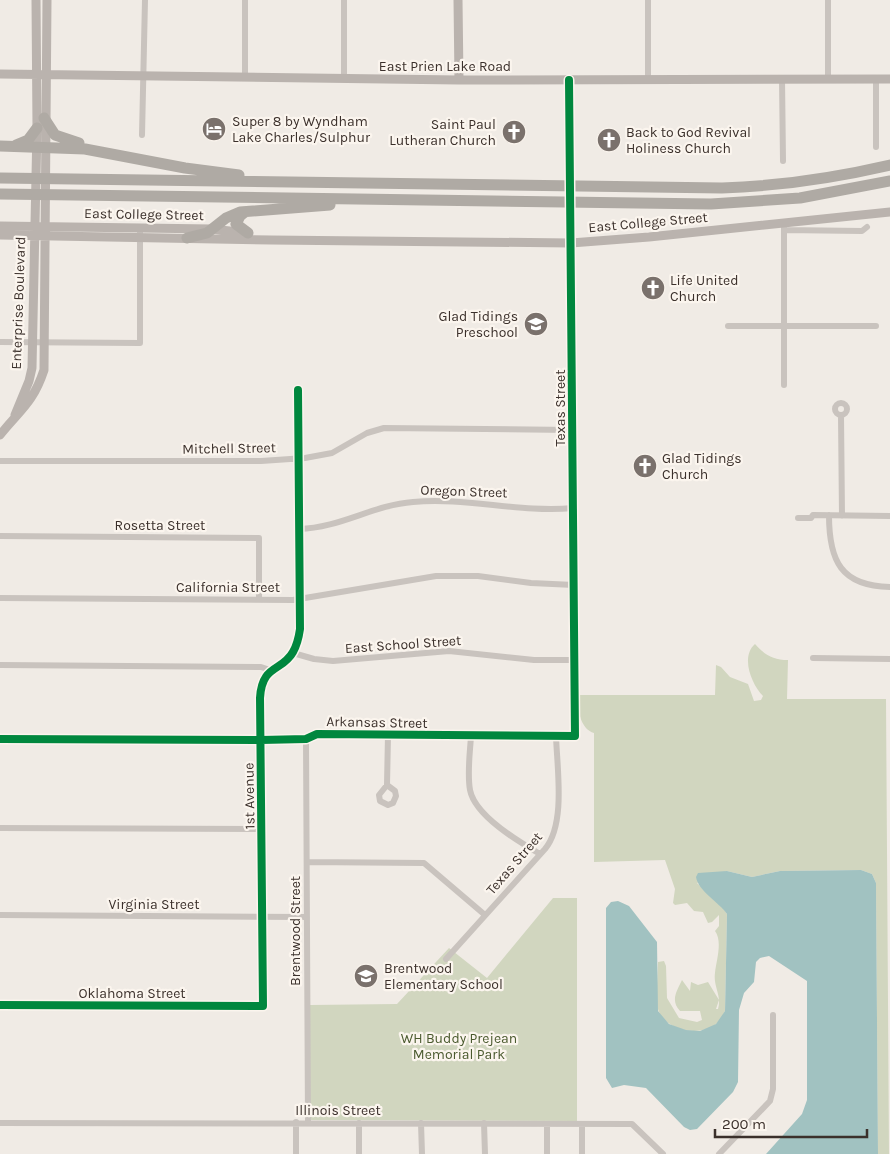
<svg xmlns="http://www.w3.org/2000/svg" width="890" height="1154" font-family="Karla,sans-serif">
  <rect width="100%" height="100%" fill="#f0ebe5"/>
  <path fill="#d1d6bf" d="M755,644C765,655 773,660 788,660L787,699H886L889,1154H878L876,883L872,874L861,870L780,871L752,877L727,871L697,883L720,904L727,914L725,1011C723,1015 720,1021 716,1024C700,1037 668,1031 659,1012C655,1003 658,973 658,962L664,961L666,966L667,998L679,1018L697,1022L702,1020L700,1011H680C670,1000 677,991 682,980L690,991L691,982L698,985L708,982L719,1000L716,1009H718C722,995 713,987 715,973C716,961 723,942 715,931L719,926V915L712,922L708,923L703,912L694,911L687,903L675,905L673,903L675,889L665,860L594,862V733C580,729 577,708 578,695H715L716,665L721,667L730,677L748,684L754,701L761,700L763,696C752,685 740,657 755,644Z
    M553,898H577V1121L310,1120V1005L397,1004L449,948L487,978Z"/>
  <path fill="#a1c2c1" d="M861,870L872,874L876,883L878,1154H766L802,1114L807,1100V981L769,956L760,958L756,962L754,982L744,993L739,1010L738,1082L733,1092L697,1129L690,1130L684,1127L646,1088L624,1085L612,1088L606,1078V908L611,902L618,901L629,906L657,942L658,1011L669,1024L686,1030L700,1031L716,1024L725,1011L727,914C719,902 698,891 696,877L698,873L727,871L752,877L780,871Z"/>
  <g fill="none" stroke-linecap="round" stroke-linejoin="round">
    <path stroke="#c9c3be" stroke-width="6" d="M245,0V76
      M344,0V78
      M648,0V79
      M782,79L783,161
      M828,79V0
      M876,79V147
      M142,135L145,0
      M784,223V385
      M784,230L862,231L867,227
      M728,326H876
      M0,342L140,343V228
      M835 409a6 6 0 1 1 12 0a6 6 0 1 1-12 0Z
      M841,416L842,516
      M0,461H261L305,458L332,453L367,433L384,428L572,430
      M829,515C829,561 841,586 890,587
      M798,518H811L813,515L890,516
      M299,529C340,528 373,505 413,502C466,497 520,513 573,508
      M0,536L259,538V599
      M0,598L293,600L436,576H478L531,583L574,585
      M293,653L314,659L333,661L449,651L534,660H574
      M813,658L890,659
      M0,665L261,667L270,670
      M471,736C470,753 467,773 470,790C475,816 519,842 540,854
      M0,739L261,740L306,739L317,734L575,736L569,80
      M306,739L308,1122
      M387,785L395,791L396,796L393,803L388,805L380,801L379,795Z
      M387,785L388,735
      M0,828L262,829
      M307,862L424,863L485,915
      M0,915L307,917
      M446,959L545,849C566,824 557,768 556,736
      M0,1005L263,1006L260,698C262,664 282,672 293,652C297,645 299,636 300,629L298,390
      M0,1123L632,1124L663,1154
      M421,1123L422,1154
      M484,1123L485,1154
      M547,1124V1154
      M296,1154V1122
      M359,1154V1123
      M582,1154V1124
      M719,1154L770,1101L773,1089V1015"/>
    <path stroke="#bab3ae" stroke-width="9" d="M458,0L459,80
      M0,74L459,80L890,79
      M0,226L212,229L247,233
      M0,235L271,240L571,243L649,237L890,212
      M15,415L29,381L32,368L37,128L36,0
      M0,435C21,409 33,403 44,370L47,0"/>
    <path stroke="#afaaa4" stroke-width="11" d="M44,118L55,135L79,143
      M16,145L28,140L37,128
      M0,146L85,149L185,168L239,175
      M0,178L722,188C780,186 834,178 890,165
      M0,194L711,204L800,198L890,181
      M245,212L240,216L236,224L248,233
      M187,238L207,233L226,218L240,212L330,205"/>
    <g stroke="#fbf5ee" stroke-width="11">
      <path id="cycleway" d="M0,739L261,740L306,739L317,734L575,736L569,80
        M0,1005L263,1006L260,698C262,664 282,672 293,652C297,645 299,636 300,629L298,390"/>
    </g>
    <use href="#cycleway" stroke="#00873e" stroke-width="8"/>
  </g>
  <defs>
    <g id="hotel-disc" transform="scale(1.25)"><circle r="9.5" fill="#7a716c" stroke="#fbf5ee"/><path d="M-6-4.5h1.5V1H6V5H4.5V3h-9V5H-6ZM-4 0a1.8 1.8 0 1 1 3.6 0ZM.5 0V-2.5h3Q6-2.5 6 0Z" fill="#fff"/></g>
    <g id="church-disc" transform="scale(1.25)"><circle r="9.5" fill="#7a716c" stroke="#fbf5ee"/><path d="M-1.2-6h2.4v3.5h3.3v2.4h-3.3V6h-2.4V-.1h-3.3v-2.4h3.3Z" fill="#fff"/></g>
    <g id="school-disc" transform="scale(1.25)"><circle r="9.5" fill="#7a716c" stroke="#fbf5ee"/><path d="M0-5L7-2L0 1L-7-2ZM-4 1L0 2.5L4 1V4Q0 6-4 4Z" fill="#fff"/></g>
  </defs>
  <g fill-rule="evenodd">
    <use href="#hotel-disc" x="214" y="129"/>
    <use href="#church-disc" x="514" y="132"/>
    <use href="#church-disc" x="609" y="140"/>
    <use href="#church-disc" x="653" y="288"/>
    <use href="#school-disc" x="536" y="324"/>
    <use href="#church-disc" x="645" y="466"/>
    <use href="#school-disc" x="366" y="976"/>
  </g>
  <g text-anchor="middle" stroke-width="4.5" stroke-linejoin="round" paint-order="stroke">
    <g font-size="14" fill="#3b302b" stroke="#fbf5ee">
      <text x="445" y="71">East Prien Lake Road</text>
      <text transform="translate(144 214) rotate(1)" y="5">East College Street</text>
      <text transform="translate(648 222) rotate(-5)" y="5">East College Street</text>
      <text transform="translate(18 303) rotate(-88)" y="5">Enterprise Boulevard</text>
      <text transform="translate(560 408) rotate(-90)" y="5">Texas Street</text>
      <text transform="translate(229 448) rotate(-1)" y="5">Mitchell Street</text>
      <text transform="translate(464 491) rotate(2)" y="5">Oregon Street</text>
      <text x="160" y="530">Rosetta Street</text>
      <text x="228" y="592">California Street</text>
      <text transform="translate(403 644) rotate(-4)" y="5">East School Street</text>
      <text transform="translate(377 722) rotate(1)" y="5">Arkansas Street</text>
      <text transform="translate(249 796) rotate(-91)" y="5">1st Avenue</text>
      <text transform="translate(514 863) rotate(-49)" y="5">Texas Street</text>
      <text x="154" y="909">Virginia Street</text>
      <text transform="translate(295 931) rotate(-90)" y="5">Brentwood Street</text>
      <text x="132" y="998">Oklahoma Street</text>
      <text x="338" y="1115">Illinois Street</text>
    </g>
    <g font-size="14" fill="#3b302b" stroke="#fbf5ee" text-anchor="start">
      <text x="232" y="126">Super 8 by Wyndham<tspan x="232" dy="16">Lake Charles/Sulphur</tspan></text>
      <text x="496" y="129" text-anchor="end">Saint Paul<tspan x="496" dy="16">Lutheran Church</tspan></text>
      <text x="626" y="137">Back to God Revival<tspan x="626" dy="16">Holiness Church</tspan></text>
      <text x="670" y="285">Life United<tspan x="670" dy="16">Church</tspan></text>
      <text x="518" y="321" text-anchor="end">Glad Tidings<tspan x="518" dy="16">Preschool</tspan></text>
      <text x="662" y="463">Glad Tidings<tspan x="662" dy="16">Church</tspan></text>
      <text x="384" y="973">Brentwood<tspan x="384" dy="16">Elementary School</tspan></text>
    </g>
    <g font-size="14" fill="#4a5a2e" stroke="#fbf5ee">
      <text x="459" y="1043">WH Buddy Prejean<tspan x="459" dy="16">Memorial Park</tspan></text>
    </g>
  </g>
  <path d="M715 1129v8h152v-8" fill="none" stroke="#3b302b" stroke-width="2.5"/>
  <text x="722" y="1129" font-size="15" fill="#3b302b" stroke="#fbf5ee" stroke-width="4" paint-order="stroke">200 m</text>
</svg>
